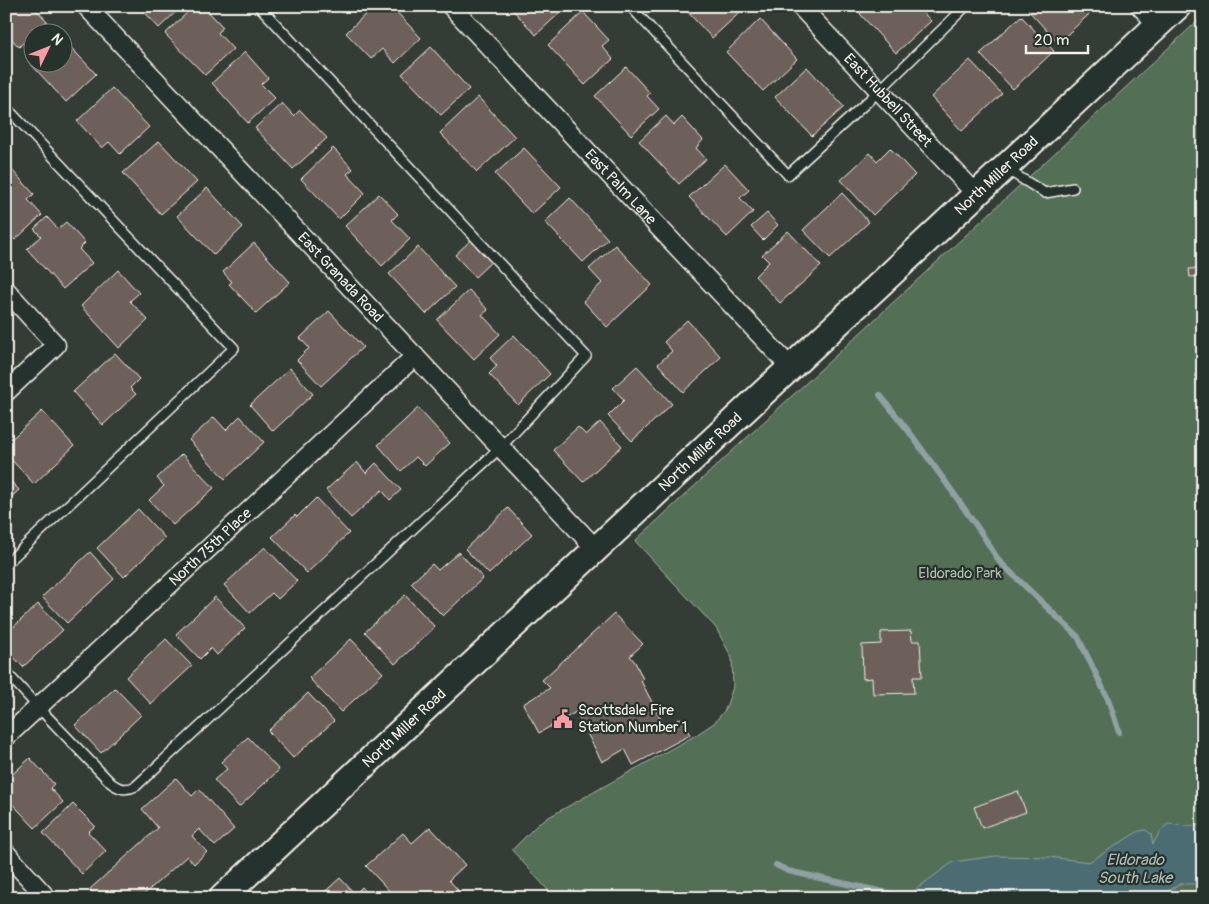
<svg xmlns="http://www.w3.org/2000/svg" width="1209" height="904" font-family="Pangolin,sans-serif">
  <rect width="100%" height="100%" fill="#343c36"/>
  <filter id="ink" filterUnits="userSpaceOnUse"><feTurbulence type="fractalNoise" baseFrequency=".02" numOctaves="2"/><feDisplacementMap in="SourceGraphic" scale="10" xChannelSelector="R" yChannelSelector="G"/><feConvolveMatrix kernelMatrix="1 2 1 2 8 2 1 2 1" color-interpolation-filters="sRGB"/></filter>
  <g filter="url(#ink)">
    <path fill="#526f57" stroke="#a3b0a0" d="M1203,16V898H555L512,850L540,822L696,735L714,723L725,710L733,687L732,658L716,628L635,541Z"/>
    <path fill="#4c6c73" stroke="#8fa1a2" d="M1168,824L1186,826L1203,825V884H1180L1157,898H904L953,862L996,856L1048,857L1089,862L1139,831L1146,830L1151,834L1153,844L1161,830Z"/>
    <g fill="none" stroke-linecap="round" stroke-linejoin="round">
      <path stroke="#8fa1a2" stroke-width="6" d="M880,395L910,433L952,491L982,534L999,561L1078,637L1108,699L1119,732
        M776,865L788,871L906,897"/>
    </g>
    <path fill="#6d605a" stroke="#f4f1e8" d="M6,6H33L47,21L34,32H32V34L19,47L6,33Z
      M139,6H182L159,28Z
      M194,6H203L223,27L218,33L233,49L205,75L165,34Z
      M336,6H349L342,13Z
      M374,6H391L421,38L395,63L382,49L371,59L346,33Z
      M509,6H565L566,7L536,35Z
      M682,6H747L712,38Z
      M868,6H903L906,9L909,6H917L931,21L896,53L860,14Z
      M1032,6H1098L1058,43L1028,10Z
      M583,12L609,40L602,46L613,59L585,85L548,45Z
      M1021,16L1054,51L1013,89L980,54Z
      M760,19L797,59L763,91L726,52Z
      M62,38L96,74L66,102L28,61L32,57V62H62Z
      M431,47L469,89L441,115L402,74Z
      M245,52L268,78L261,84L275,98L248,123L212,83Z
      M970,60L1002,94L962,131L931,97Z
      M626,67L650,93L647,96L659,109L631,135L595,96Z
      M807,67L844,107L812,136L775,97Z
      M112,88L149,127L120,154L109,142L102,148L77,121Z
      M478,97L515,137L477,172L440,133Z
      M282,103L294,116L300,110L327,138L293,169L255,128Z
      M666,116L674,125L682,117L703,140L696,148L706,159L679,184L639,141Z
      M159,141L197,182L161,214L123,173Z
      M333,148L353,169L347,174L365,193L339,219L301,179Z
      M524,148L561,187L532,214L495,174Z
      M890,148L915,175L873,215L841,180L870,153L877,161Z
      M725,164L749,190L740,198L753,212L727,237L689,197Z
      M11,169L34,194L28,200L42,215L15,240L6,231V174Z
      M207,188L243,227L214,255L177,216Z
      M842,193L869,222L830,258L803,230Z
      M379,194L398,214L392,220L410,239L382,266L345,226Z
      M570,198L608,239L583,262L545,222Z
      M767,213L778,225L763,240L751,227Z
      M47,217L58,229L66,222L85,243L79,249L92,263L63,289L27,249L41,236L34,229Z
      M788,231L821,266L780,303L755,276L769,262L762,255Z
      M471,240L491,262L475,277L455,255Z
      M254,243L290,282L256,313L229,284L232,282L223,272Z
      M615,245L652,285L607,327L583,301L602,283L589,269Z
      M418,247L455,287L426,314L389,274Z
      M1203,268V276L1190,277L1189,269Z
      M118,270L139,293L130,301L148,320L119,348L81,306Z
      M469,290L488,310L482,315L500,334L474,359L437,320Z
      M329,311L363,347L321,386L297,360L309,348L300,338Z
      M687,320L721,357L683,392L658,364L672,351L664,342Z
      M514,335L550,374L518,405L489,374L497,366L490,358Z
      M115,353L139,379L130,388L136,394L103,425L73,392Z
      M637,366L672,404L632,441L608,416L624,400L613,388Z
      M290,368L313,394L273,431L250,405Z
      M418,408L450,443L425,466L416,457L401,471L378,445Z
      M42,411L74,446L34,484L6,454V444Z
      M240,416L264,442L225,479L189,440L214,417L226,430Z
      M600,422L622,446L583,482L553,450L578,427L586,435Z
      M182,454L214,488L173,525L149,500L164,486L157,478Z
      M357,462L366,473L376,463L401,490L390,500L382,490L351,518L326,490Z
      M6,476L19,490L6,502Z
      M316,498L349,533L307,573L272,537L295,515L297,517Z
      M508,508L532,534L489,574L465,549Z
      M138,509L165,538L124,577L97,548Z
      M265,547L297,581L278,599L272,593L250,613L224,585Z
      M90,552L114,579L67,623L42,597Z
      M459,552L483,578L443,616L411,583L432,564L438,570Z
      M405,595L435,627L395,664L365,632Z
      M215,597L245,628L217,655L211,648L200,659L176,634Z
      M38,604L63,630L23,667L6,649V634Z
      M614,614L643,644L630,656L635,662L643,679L641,681L665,727L681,718L690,735L633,765L625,749L602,762L576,712L539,733L523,704L550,688L542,680Z
      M911,631L912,641H920L922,677H913L914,693L873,694L872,678L863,679L862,645L881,644V632Z
      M166,639L192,666L151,704L126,677Z
      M351,639L383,673L341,712L309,678Z
      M115,688L141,715L101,753L75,725Z
      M308,693L334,721L293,758L268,731Z
      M248,737L279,770L239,807L214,780L227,769L221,762Z
      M30,758L54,784L50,788L63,802L35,828L6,797V780Z
      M176,778L192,796L199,789L234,829L215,846L199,829L192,836L207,852L194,864L187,856L140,898H97L90,889L158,828L142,809Z
      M1018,791L1026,812L982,828L974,807Z
      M73,804L95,826L88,832L106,851L82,874L43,833Z
      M430,827L465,865L449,880L458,890L450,898H396L366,866L403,833L412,843Z
      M340,878L355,894L362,887L371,898H318Z"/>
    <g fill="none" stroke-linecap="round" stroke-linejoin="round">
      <g stroke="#f4f1e8" stroke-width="12">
        <path id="lane" d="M630,6L788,175L879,91L966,6
          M6,107L234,348L6,564
          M1006,169L1045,193L1073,188
          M6,672L38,707L111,783C119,789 126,791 136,786L500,448L586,356L259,6"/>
      </g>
      <g stroke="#f4f1e8" stroke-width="21">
        <g id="street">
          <path id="s1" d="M86,6L596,549"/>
          <path id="s2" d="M451,6L790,367"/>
          <path id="s3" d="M800,6L976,194"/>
          <path d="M1140,6L1158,25"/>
          <path d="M6,290L56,345L6,392"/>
          <path id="s4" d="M6,737L415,356"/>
          <path d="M6,853L47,898"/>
        </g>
      </g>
      <g stroke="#f4f1e8" stroke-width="29">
        <g id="secondary">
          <path id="s5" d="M222,898L1178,6"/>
        </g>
      </g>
      <use href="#lane" stroke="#26332d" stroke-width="9"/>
      <use href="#street" stroke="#26332d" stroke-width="18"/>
      <use href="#secondary" stroke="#26332d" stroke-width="25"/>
    </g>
  </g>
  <defs>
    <g id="civic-bare" transform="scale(1.5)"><path d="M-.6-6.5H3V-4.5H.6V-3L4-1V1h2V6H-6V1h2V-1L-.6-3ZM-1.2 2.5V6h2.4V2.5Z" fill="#ff9aa2" stroke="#26332d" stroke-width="2.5" paint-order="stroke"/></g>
  </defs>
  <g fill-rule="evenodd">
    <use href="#civic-bare" x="563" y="719"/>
  </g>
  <g text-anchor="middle" stroke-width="4.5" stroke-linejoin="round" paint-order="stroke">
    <g font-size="15" fill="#f4f1e8" stroke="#26332d">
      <text dy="5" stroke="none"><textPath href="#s3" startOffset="129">East Hubbell Street</textPath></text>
      <text dy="5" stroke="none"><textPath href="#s5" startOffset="1059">North Miller Road</textPath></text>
      <text dy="5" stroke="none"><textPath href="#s2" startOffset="248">East Palm Lane</textPath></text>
      <text dy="5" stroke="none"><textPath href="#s1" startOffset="372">East Granada Road</textPath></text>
      <text dy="5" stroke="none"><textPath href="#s5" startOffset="654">North Miller Road</textPath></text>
      <text dy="5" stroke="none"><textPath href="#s4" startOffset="279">North 75th Place</textPath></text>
      <text dy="5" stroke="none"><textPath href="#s5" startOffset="249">North Miller Road</textPath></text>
    </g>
    <g font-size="15" fill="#b3bdae" stroke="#26332d">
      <text x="960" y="578">Eldorado Park</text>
    </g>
    <g font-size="15" fill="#f4f1e8" stroke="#26332d" text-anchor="start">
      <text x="578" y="715">Scottsdale Fire<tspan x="578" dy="17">Station Number 1</tspan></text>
    </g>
    <g font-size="16" font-style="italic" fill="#b1bcb9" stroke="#26332d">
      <text x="1135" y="865">Eldorado<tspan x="1135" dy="18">South Lake</tspan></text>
    </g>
  </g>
  <rect width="1209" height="904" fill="none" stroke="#26332d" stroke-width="25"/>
  <rect x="12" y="12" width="1184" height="879" fill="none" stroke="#f4f1e8" stroke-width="2" filter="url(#ink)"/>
  <g transform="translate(48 48) rotate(47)"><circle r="24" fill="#26332d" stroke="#787f78"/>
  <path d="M0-4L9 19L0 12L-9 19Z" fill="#ff9aa2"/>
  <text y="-8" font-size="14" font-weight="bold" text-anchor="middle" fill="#f4f1e8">N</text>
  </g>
  <path d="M1026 45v8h62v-8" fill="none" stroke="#f4f1e8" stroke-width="2.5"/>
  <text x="1034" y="45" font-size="15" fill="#f4f1e8" stroke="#26332d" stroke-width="4" paint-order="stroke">20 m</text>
</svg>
